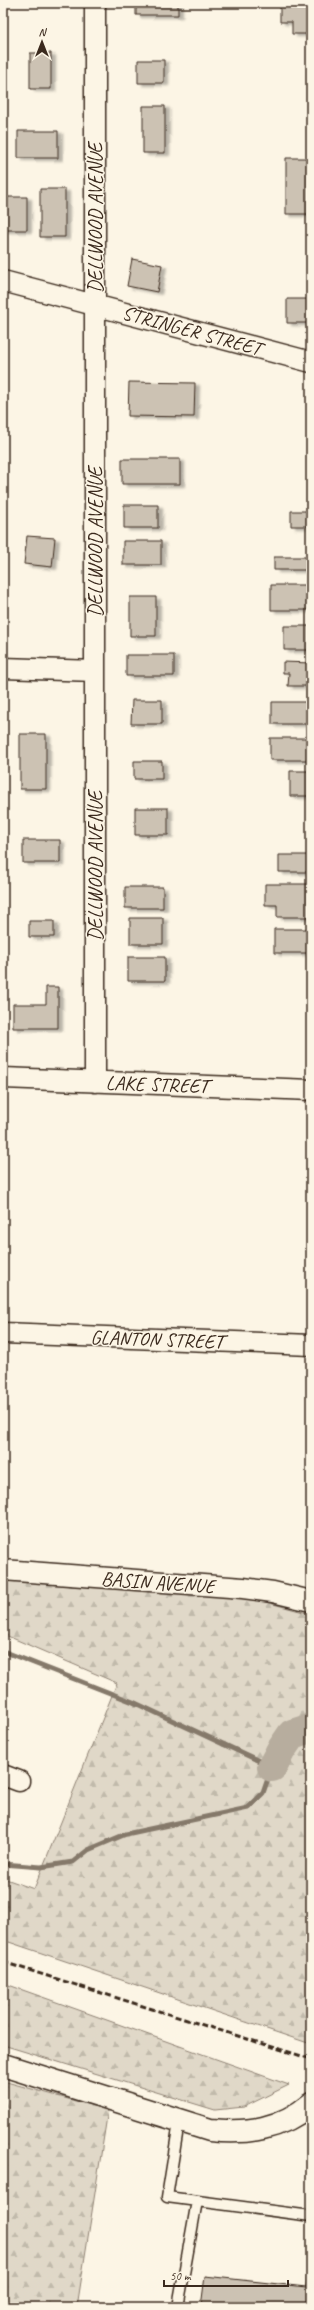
<svg xmlns="http://www.w3.org/2000/svg" width="314" height="2310" font-family="Caveat,sans-serif">
  <defs>
    <pattern id="forest-firs" width="22" height="20" patternUnits="userSpaceOnUse"><rect width="22" height="20" fill="#e0d8c8"/><path d="M5 1l3.5 6h-7zM16 11l3.5 6h-7z" fill="#c1baab"/></pattern>
    <filter id="shadow"><feDropShadow dx="4.5" dy="2.5" stdDeviation="1" flood-color="#0004"/></filter>
  </defs>
  <rect width="100%" height="100%" fill="#fcf5e5"/>
  <filter id="ink" filterUnits="userSpaceOnUse"><feTurbulence type="fractalNoise" baseFrequency=".025" numOctaves="2"/><feDisplacementMap in="SourceGraphic" scale="8" xChannelSelector="R" yChannelSelector="G"/><feConvolveMatrix kernelMatrix="1 2 1 2 8 2 1 2 1" color-interpolation-filters="sRGB"/></filter>
  <g filter="url(#ink)">
    <path fill="url(#forest-firs)" stroke="#8e8173" d="M3,1575L243,1596L311,1614V2044L3,1940V1878L34,1889L117,1683L3,1634Z
      M3,1983L289,2085L244,2107L215,2110L3,2045Z
      M3,2081L108,2110L77,2307H3Z"/>
    <g fill="none" stroke-linecap="round" stroke-linejoin="round">
      <path stroke="#85796b" stroke-width="5" d="M3,1651L133,1702L272,1767L263,1793L248,1808L126,1834L88,1850L73,1862L41,1867L3,1864"/>
      <path stroke="#b7ad9e" stroke-width="30" d="M272,1767L281,1750L292,1734L311,1728"/>
    </g>
    <path fill="#ccc2b3" stroke="#3b2a1e" filter="url(#shadow)" d="M136,3H178V15H136Z
      M280,3H308V34H292V22H280Z
      M30,53H51V89H30Z
      M138,60H164V83H138Z
      M143,106H165V153H143Z
      M18,131H58V158H18Z
      M286,158H310V214H286Z
      M40,189H65V237H40Z
      M3,197H27V230H3Z
      M132,259L162,265L157,292L127,286Z
      M287,299H311V323H287Z
      M129,382L195,383L194,417L128,416Z
      M122,459H180V484H122Z
      M124,505H158V528H124Z
      M291,511H311V526H291Z
      M27,536L55,538L52,567L24,564Z
      M123,541H161V565H123Z
      M274,557H311V570H274Z
      M271,585H311V610H271Z
      M130,597H156V636H130Z
      M284,626H311V650H284Z
      M126,655H174V676H126Z
      M283,662L311,663V686H288L289,673H283Z
      M132,700H162V724H131Z
      M272,702H311V724H272Z
      M20,734H46V789H20Z
      M270,738H311V760H270Z
      M134,761H162V779H134Z
      M290,771H311V796H290Z
      M135,808H168V835H135Z
      M23,840H60V863H23Z
      M279,855H311V872H279Z
      M265,884H311V917H277V905H265Z
      M125,887H163V908H125Z
      M130,918H163V944H130Z
      M29,921H54V937H29Z
      M274,929H311V953H274Z
      M128,957H165V981H128Z
      M46,987H58V1028H13V1004H46Z
      M311,2240V2307H201L205,2276L306,2287Z"/>
    <g fill="none" stroke-linecap="round" stroke-linejoin="round">
      <g stroke="#3b2a1e" stroke-width="13">
        <path id="lane" d="M179,2122L167,2197L311,2216
          M178,2307L197,2201"/>
      </g>
      <g stroke="#3b2a1e" stroke-width="23">
        <path id="street" d="M3,281L311,362
          M3,668L95,671
          M3,1078L311,1090
          M95,1082V3
          M3,1333L311,1345
          M3,1570L243,1588L273,1592L311,1601
          M3,1775L19,1781"/>
      </g>
      <g stroke="#3b2a1e" stroke-width="25">
        <path id="secondary" d="M3,2065L210,2130C248,2134 281,2129 311,2104"/>
      </g>
      <use href="#lane" stroke="#fcf5e5" stroke-width="10"/>
      <use href="#street" stroke="#fcf5e5" stroke-width="20"/>
      <use href="#secondary" stroke="#fcf5e5" stroke-width="22"/>
      <path stroke="#3b2a1e" stroke-width="3" stroke-dasharray="6 3" stroke-linecap="butt" d="M3,1962L311,2059"/>
    </g>
  </g>
  <g text-anchor="middle" stroke-width="3" stroke-linejoin="round" paint-order="stroke">
    <g font-size="20" fill="#3b2a1e" stroke="#fcf5e5">
      <text transform="translate(95 218) rotate(-90)" y="7">DELLWOOD AVENUE</text>
      <text transform="translate(192 330) rotate(15)" y="7">STRINGER STREET</text>
      <text transform="translate(95 542) rotate(-90)" y="7">DELLWOOD AVENUE</text>
      <text transform="translate(95 866) rotate(-90)" y="7">DELLWOOD AVENUE</text>
      <text transform="translate(157 1084) rotate(2)" y="7">LAKE STREET</text>
      <text transform="translate(157 1339) rotate(2)" y="7">GLANTON STREET</text>
      <text transform="translate(158 1582) rotate(4)" y="7">BASIN AVENUE</text>
    </g>
  </g>
  <rect width="314" height="2310" fill="none" stroke="#fcf5e5" stroke-width="16"/>
  <rect x="8" y="8" width="298" height="2294" fill="none" stroke="#3b2a1e" stroke-width="1.5" filter="url(#ink)"/>
  <g transform="translate(42 42)" stroke="#fcf5e5" stroke-width="3" paint-order="stroke">
  <path d="M0-3L7 15L0 10L-7 15Z" fill="#3b2a1e"/>
  <text y="-6" font-size="11" font-weight="bold" text-anchor="middle" fill="#3b2a1e">N</text>
  </g>
  <path d="M164 2280v6h124v-6" fill="none" stroke="#3b2a1e" stroke-width="2"/>
  <text x="170" y="2280" font-size="12" fill="#3b2a1e" stroke="#fcf5e5" stroke-width="3" paint-order="stroke">50 m</text>
</svg>
